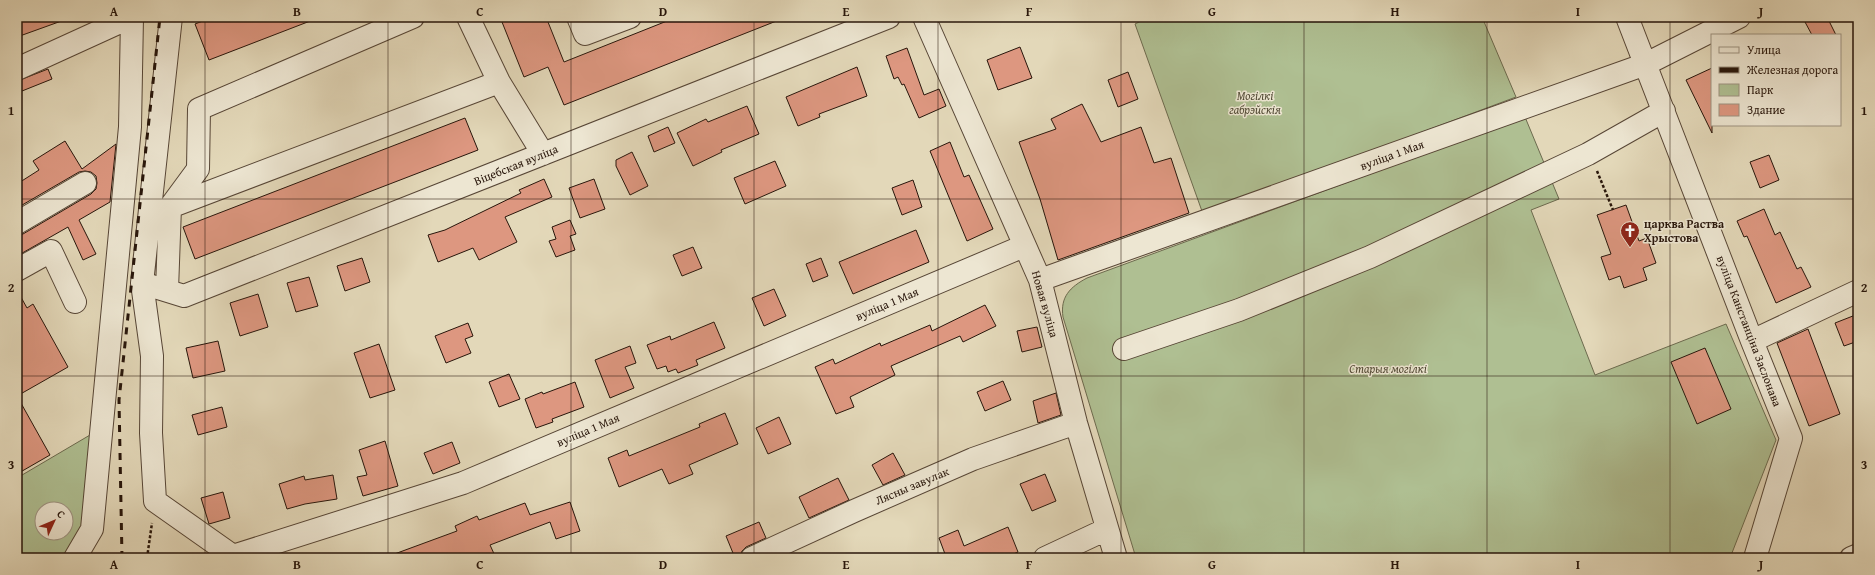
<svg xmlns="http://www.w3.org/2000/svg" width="1875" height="575" font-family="'Gentium Book Plus',serif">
  <rect width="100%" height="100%" fill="#e3d8b9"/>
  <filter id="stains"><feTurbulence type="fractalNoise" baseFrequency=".005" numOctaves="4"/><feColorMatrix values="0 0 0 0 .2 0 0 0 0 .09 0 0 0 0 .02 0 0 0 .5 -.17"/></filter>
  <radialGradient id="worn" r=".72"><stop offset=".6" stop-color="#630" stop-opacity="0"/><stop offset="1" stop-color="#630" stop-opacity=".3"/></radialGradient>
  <path fill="#afbf92" stroke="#6c6a4e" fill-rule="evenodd" d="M1149,17H1482L1516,97L1203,214L1135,24Z
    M1525,117L1559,199L1531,210L1595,375L1726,324L1776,440L1730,558H1136L1063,317C1060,297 1070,287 1087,278Z
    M90,435L89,495L84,530L65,558H17V478ZM42,509H66V533H42Z"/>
  <path fill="#dd9780" stroke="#28160b" d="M17,17H67V19L17,37Z
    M213,17H318V18L209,60L195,24Z
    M500,17H546L564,62L677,17L784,18L564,105L548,67L524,77Z
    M1814,17H1827L1836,35H1812L1805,22Z
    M1020,47L1032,78L998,90L987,60Z
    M907,48L924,95L939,89L946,106L919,118L904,84L902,85L898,77L894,79L886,56Z
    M857,67L867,96L819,114L820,117L798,126L786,97Z
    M1712,68V133L1686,80Z
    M48,69L52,79L17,93V81Z
    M1128,72L1138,99L1118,107L1108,80Z
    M1082,104L1101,142L1141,127L1154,163L1171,158L1189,213L1058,260L1040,199L1019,142L1056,129L1051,119Z
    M747,106L759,134L721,150L722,152L693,166L677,133L706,119L708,122Z
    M465,118L478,150L195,259L183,227Z
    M668,127L675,143L654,152L648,136Z
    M65,141L82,169L116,144L110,202L79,220L96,254L83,260L68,227L17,256V235L23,234L91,194L96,189L97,183L96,176L91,172L85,171L79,172L17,208V184L39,170L33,161Z
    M950,142L964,177L969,175L993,229L967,241L930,151Z
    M632,152L648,186L630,195L616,166V160Z
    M1769,155L1779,180L1760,188L1750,162Z
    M775,161L786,186L745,204L734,178Z
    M544,179L552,197L505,217L517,242L479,260L473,248L438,262L428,235L445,230L521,193L519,190Z
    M594,179L605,209L580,218L569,188Z
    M913,180L922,207L902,215L892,188Z
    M1626,205L1639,241L1647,238L1656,263L1643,268L1647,280L1624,288L1620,276L1609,280L1601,257L1611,254L1597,215Z
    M1764,209L1775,235L1780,232L1797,269L1801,267L1811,287L1776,303L1747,236L1744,237L1737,221Z
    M570,220L576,234L570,236L575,250L556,257L549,241L556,239L552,227Z
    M916,230L929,262L853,294L839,262Z
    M693,247L702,268L682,276L673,255Z
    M362,258L370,282L345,291L337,266Z
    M821,258L828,276L813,282L806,264Z
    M309,277L318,306L296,312L287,283Z
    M774,289L786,316L764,326L752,298Z
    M17,290L27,308L33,304L68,367L17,396L50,455L17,474Z
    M258,294L268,327L240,336L230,303Z
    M985,305L996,326L963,342L960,336L891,366L895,375L850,397L854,407L836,414L815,367L833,359L835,364L880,343L881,346L930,325L932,331Z
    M1858,314V341L1844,346L1835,323Z
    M714,322L725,348L696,360L698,365L678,373L676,369L668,372L666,366L657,369L647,345L670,336L671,340Z
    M468,323L473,336L465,339L471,353L446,363L435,336Z
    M1037,327L1042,347L1022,352L1017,331Z
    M1808,329L1840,414L1809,426L1777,343Z
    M218,341L225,371L193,378L186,348Z
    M379,344L395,390L370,398L354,353Z
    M630,346L636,363L625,367L634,388L610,398L595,360Z
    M1705,348L1731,409L1697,424L1671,362Z
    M509,374L520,399L499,407L489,382Z
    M1003,381L1011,400L985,411L977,392Z
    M575,382L584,407L552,419L553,422L536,428L525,399L542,392L543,394Z
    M1056,393L1061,415L1038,423L1033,401Z
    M222,407L227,427L198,435L192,415Z
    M725,413L738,444L689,465L693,474L669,484L662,469L619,487L608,458L627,450L629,456L700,427L699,424Z
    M779,417L791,444L768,454L756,428Z
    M385,441L398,486L363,496L357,477L367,475L359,450Z
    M452,442L460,463L433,474L424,453Z
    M893,453L905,475L883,485L872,465Z
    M1045,474L1056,501L1032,511L1020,484Z
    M333,475L337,499L305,504L287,509L279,484L304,476L305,480Z
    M838,478L849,500L809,518L799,497Z
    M223,492L230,518L209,524L201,498Z
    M570,502L580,531L556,539L550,522L490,545L496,558H389V556L457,531L455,526L477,516L479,520L525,503L530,515Z
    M759,522L766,538L746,547L742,551L740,557L735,558L726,536Z
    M1008,527L1018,552L1004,558H935L945,554L939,538L958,530L964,546Z"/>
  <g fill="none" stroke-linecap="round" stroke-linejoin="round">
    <g stroke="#574636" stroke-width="24">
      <path id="minor" d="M171,17L142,283L152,356L151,433L155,501L233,556L463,483L1024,246
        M578,17L585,34L630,17
        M924,17L1040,280L1076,423L1116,558
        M1627,17L1752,341L1791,438L1755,558
        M17,69L131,17
        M499,82L543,154
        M170,207L499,82L468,17
        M17,223L85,183
        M17,270L51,251L75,302
        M1040,280L1646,64L1739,17
        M142,283L184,296L889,17
        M167,290L170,207L198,169L199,109L413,17
        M1752,341L1858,291
        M1124,349L1239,310L1370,257L1588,154L1664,111
        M75,558L92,529L130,127L132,17
        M752,558L854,511L973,459L1076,423
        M1045,558L1107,529
        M1851,558L1858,555"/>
    </g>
    <path stroke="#28160b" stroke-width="2.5" stroke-dasharray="3 2" stroke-linecap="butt" d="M1597,171L1613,210
      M147,558L152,523"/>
    <use href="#minor" stroke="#ede6d2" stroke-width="22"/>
    <path stroke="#28160b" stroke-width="3" stroke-dasharray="7 7" stroke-linecap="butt" d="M122,558L119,400L160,17"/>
  </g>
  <path fill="none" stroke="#28160b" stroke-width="1" stroke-opacity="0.55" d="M205,17V558M388,17V558M571,17V558M754,17V558M938,17V558M1121,17V558M1304,17V558M1487,17V558M1670,17V558M17,199H1858M17,376H1858"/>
  <defs>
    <g id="church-pin" transform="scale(1)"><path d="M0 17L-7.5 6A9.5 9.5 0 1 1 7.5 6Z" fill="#8f2418" stroke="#ede6d2"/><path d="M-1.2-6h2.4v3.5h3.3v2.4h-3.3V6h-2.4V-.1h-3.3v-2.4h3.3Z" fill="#fff"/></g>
  </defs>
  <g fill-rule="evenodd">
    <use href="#church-pin" x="1630" y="231"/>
  </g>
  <g text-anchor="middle" stroke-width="3" stroke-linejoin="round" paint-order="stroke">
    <g font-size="12" font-style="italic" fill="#504934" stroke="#ede6d2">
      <text x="1255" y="100">Могілкі<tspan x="1255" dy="14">габрэйскія</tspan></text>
      <text x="1388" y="373">Старыя могілкі</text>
    </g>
    <g font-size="12" fill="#28160b" stroke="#ede6d2">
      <text transform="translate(1392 155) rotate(-20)" y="4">вуліца 1 Мая</text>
      <text transform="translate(516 165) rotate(-22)" y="4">Віцебская вуліца</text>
      <text transform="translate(887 304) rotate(-23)" y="4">вуліца 1 Мая</text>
      <text transform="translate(1045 304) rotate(74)" y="4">Новая вуліца</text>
      <text transform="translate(1749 331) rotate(69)" y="4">вуліца Канстанціна Заслонава</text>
      <text transform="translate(588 430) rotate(-23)" y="4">вуліца 1 Мая</text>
      <text transform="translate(912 486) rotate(-23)" y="4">Лясны завулак</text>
    </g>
    <g font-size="12" font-weight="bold" fill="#28160b" stroke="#ede6d2" text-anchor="start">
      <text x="1644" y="228">царква Раства<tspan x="1644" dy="14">Хрыстова</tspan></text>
    </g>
  </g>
  <rect width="1875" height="575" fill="none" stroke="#e3d8b9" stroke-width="44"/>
  <rect x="1711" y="34" width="130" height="92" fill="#ede6d2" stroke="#9e9382"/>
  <rect x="1719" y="47" width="20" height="6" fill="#ede6d2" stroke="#9e9382"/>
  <text x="1747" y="54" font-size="12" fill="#28160b">Улица</text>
  <rect x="1719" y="67" width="20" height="6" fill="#28160b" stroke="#9e9382"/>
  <text x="1747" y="74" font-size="12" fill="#28160b">Железная дорога</text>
  <rect x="1719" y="84" width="20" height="12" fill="#afbf92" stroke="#9e9382"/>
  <text x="1747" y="94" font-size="12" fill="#28160b">Парк</text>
  <rect x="1719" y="104" width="20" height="12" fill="#dd9780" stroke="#9e9382"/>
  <text x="1747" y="114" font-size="12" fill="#28160b">Здание</text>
  <g transform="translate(54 521) rotate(46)"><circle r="19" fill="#ede6d2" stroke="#9e9382"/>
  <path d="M0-3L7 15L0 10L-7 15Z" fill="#8f2418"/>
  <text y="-6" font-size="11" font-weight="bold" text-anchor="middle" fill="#28160b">С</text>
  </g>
  <rect x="22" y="22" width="1831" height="531" fill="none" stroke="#28160b" stroke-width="1.5"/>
  <g font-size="13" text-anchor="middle" font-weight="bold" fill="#28160b">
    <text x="114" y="16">A</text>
    <text x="297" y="16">B</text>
    <text x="480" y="16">C</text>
    <text x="663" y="16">D</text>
    <text x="846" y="16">E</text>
    <text x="1029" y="16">F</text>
    <text x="1212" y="16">G</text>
    <text x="1395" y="16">H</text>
    <text x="1578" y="16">I</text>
    <text x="1761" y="16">J</text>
    <text x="11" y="115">1</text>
    <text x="1864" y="115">1</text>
    <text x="11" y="292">2</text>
    <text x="1864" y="292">2</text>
    <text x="11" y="469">3</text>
    <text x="1864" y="469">3</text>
    <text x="114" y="569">A</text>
    <text x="297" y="569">B</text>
    <text x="480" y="569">C</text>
    <text x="663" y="569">D</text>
    <text x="846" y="569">E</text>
    <text x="1029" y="569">F</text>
    <text x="1212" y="569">G</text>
    <text x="1395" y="569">H</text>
    <text x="1578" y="569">I</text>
    <text x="1761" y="569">J</text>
  </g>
  <rect width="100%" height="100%" filter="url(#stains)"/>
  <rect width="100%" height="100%" fill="url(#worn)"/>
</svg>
